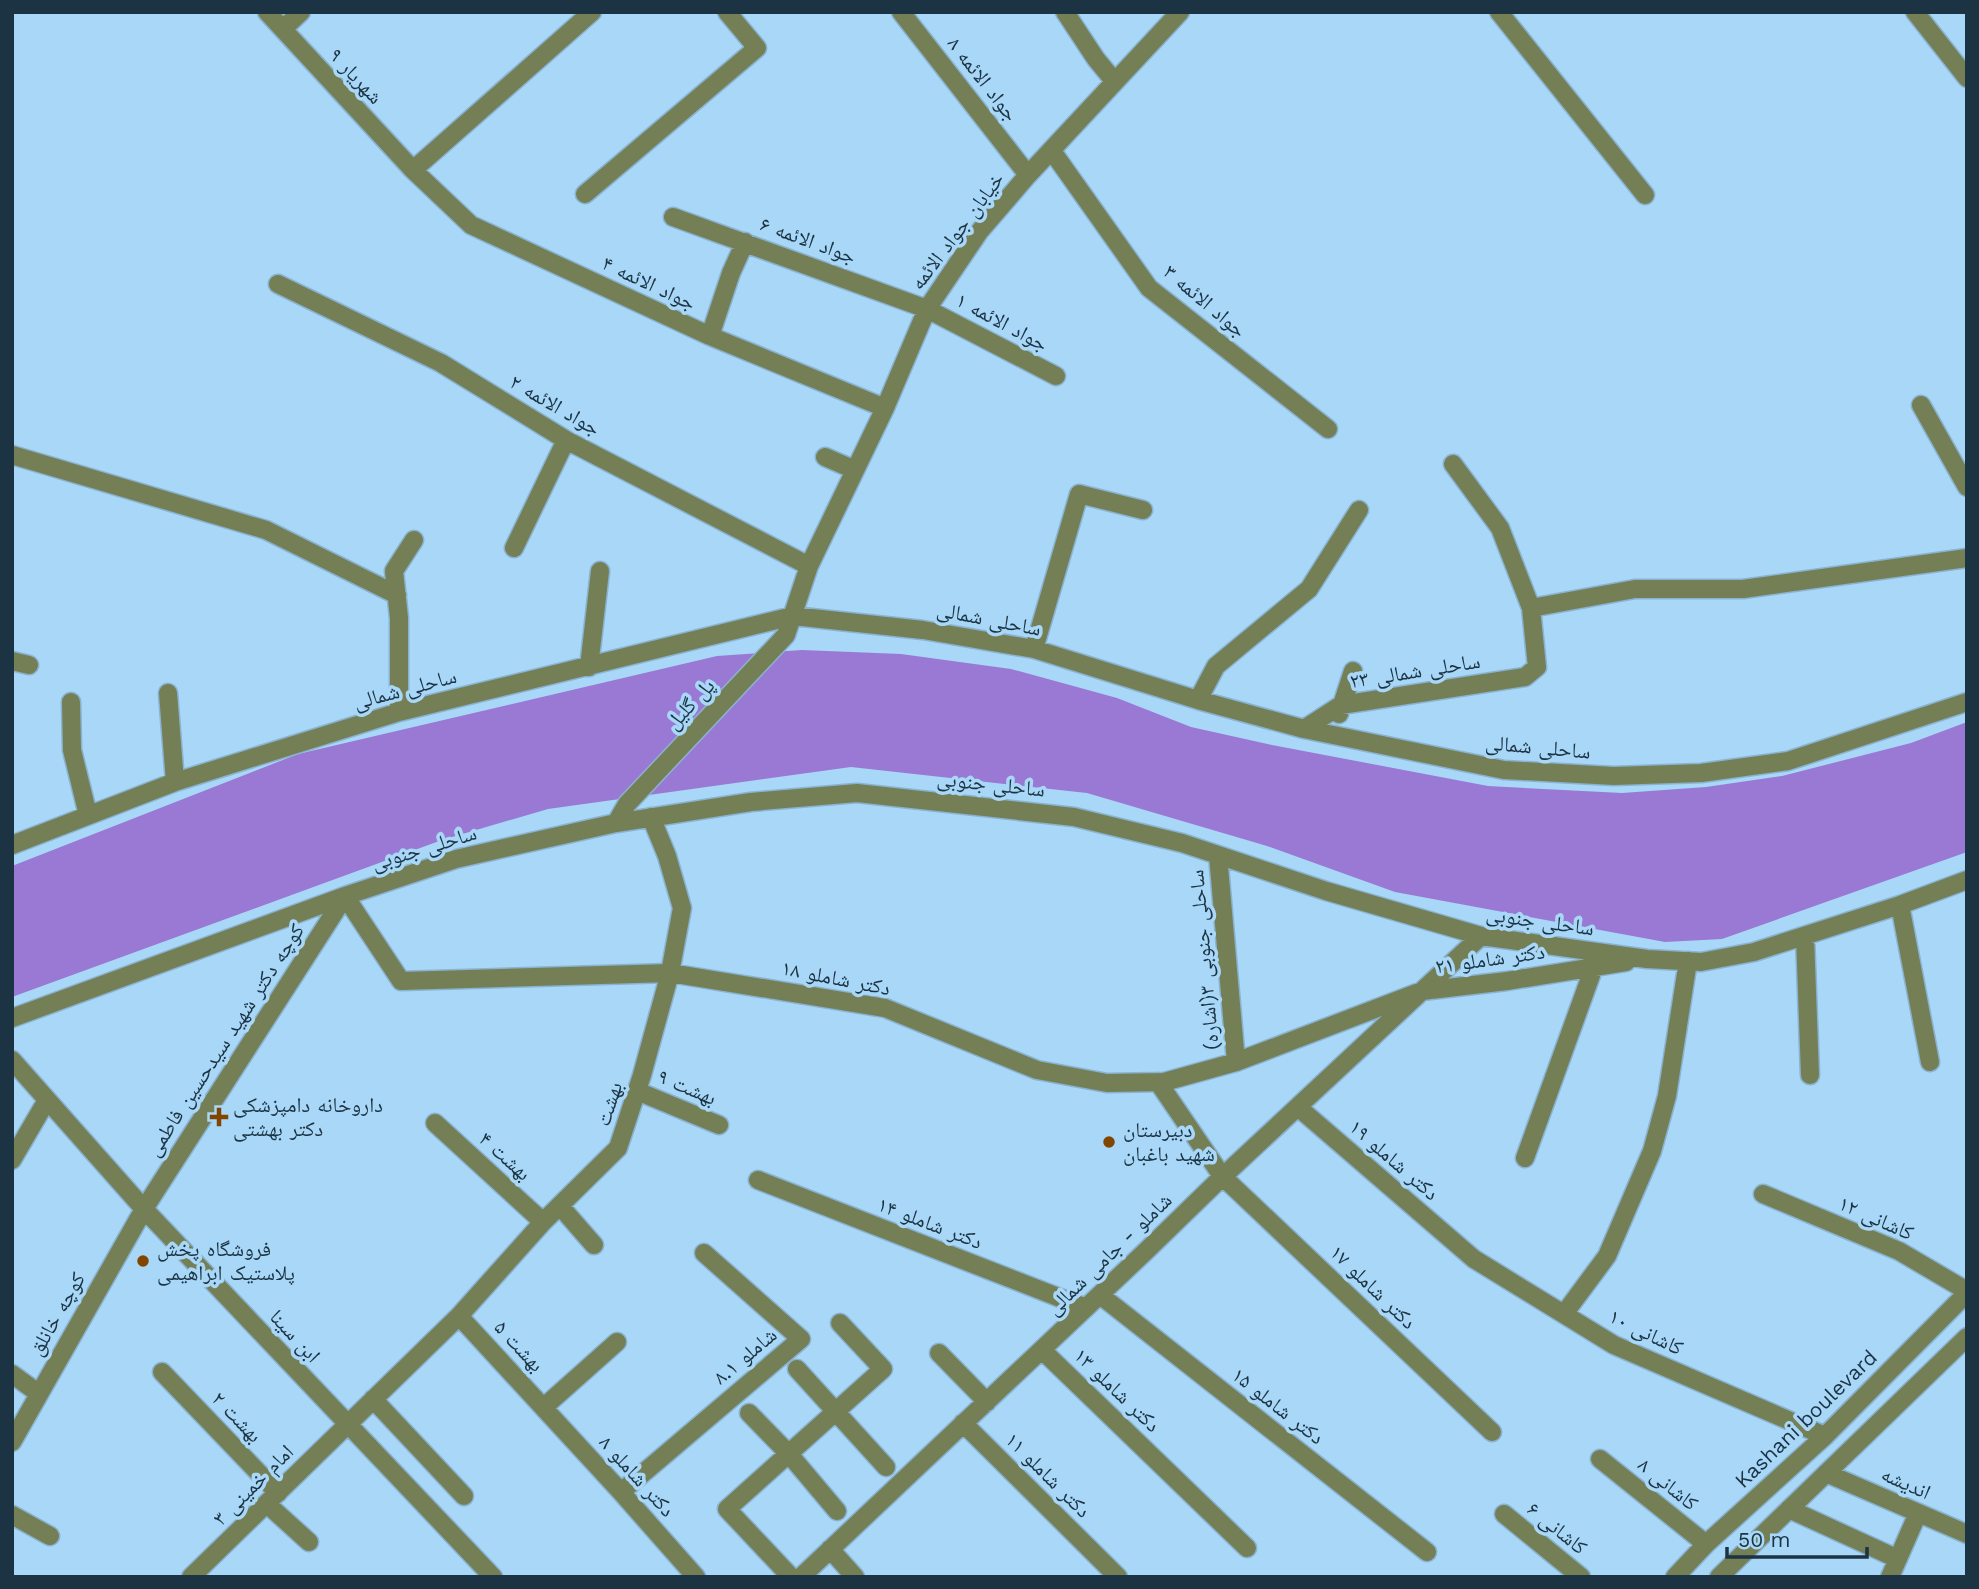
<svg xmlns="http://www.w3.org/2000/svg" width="1979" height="1589" font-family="'Work Sans','Noto Naskh Arabic',sans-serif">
  <rect width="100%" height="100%" fill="#a8d7f8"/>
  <path fill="#9a79d4" d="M802,650L901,654L1011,669L1117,698L1191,727L1272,745L1488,786L1622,793L1706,787L1782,776L1911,743L1967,722V852L1722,939L1665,942L1395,892L1267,846L1087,793L851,767L548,809L442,840L12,997V866L298,754L717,656Z"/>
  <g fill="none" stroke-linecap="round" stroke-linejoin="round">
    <g stroke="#89b3d0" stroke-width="21">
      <path id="minor" d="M267,12L413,170L471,225L710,336L885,408
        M901,12L1028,175
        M1065,12L1096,59L1115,82
        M1499,12L1645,195
        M1915,12L1967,78
        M283,29L301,12
        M1052,151L1149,288L1328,429
        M413,170L592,12
        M585,194L757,48L727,12
        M673,217L927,309L1056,376
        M278,284L441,363L566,440L809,566
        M710,336L731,273L745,242
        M1921,405L1967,487
        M12,455L266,530L397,595
        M825,457L855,470
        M514,548L566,440
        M1531,608L1635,589H1743L1967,558
        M1034,649L1079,494L1143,510
        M12,661L29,665
        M589,667L600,571
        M168,693L175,782
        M1198,700L1216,666L1309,589L1359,510
        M71,702L72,750L88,815
        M399,712V618L394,571L414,540
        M1339,714L1353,671
        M1304,729L1341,705L1525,677L1537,667L1531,608L1500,528L1453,464
        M616,823L627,804L786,635L809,566L885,408L927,309L979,232L1028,175L1180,12
        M12,845L175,782L399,712L793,616L923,630L1034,649L1198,700L1304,729L1504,770L1614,776L1701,773L1788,761L1967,702
        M1218,855L1236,1062
        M1900,905L1930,1062
        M1805,936L1810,1075
        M12,1018L345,896L456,859L616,823L751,802L857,793L1074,817L1182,843L1326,891L1481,936L1647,959L1701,962L1754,952L1900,905L1967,880
        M12,1060L144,1209L493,1577
        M1158,1082L1222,1176L1492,1432
        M637,1091L719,1125
        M1299,1108L1474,1259L1614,1345L1825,1436
        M435,1123L543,1222
        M1525,1158L1594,967
        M12,1160L47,1100
        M758,1180L1086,1308
        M1763,1194L1899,1251L1967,1291
        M560,1206L594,1245
        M1100,1295L1427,1552
        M1564,1314L1607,1256L1652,1151L1667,1096L1688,961
        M459,1316L621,1492L696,1577
        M1042,1350L1247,1548
        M939,1353L987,1402
        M797,1369L886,1467
        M162,1372L278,1493
        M12,1374L38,1393
        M373,1399L464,1496
        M544,1407L617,1342
        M749,1413L789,1454L837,1511
        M963,1423L1118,1577
        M12,1442L144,1209L345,896L401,981L670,973L885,1008L1037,1070L1107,1083L1164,1082L1236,1062L1422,991L1507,981L1626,962
        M1600,1459L1706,1544
        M1826,1473L1967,1534
        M621,1492L801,1339L704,1253
        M267,1504L309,1542
        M1789,1509L1898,1559
        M1504,1514L1581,1577
        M12,1515L50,1536
        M830,1549L855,1577
        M191,1577L459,1316L543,1222L618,1148L642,1075L670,973L682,908L667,856L651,817
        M791,1577L727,1509L883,1369L840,1323
        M801,1577L1146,1251L1218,1181L1481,936
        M1675,1577L1706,1544L1825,1436L1967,1293
        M1719,1577L1967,1337
        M1890,1577L1918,1513"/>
    </g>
    <use href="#minor" stroke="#757f56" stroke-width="18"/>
  </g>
  <g fill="#824500" stroke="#a8d7f8" stroke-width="2.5">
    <path d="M215.5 1106.5h7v7h7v7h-7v7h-7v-7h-7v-7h7z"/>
    <circle cx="1109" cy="1142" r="7"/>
    <circle cx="143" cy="1261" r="7"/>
  </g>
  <g text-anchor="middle" stroke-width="7" stroke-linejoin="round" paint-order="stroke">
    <g font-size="21" fill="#1b3343" stroke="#a8d7f8">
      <text transform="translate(356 76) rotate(47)" y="7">شهریار ۹</text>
      <text transform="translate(983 79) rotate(52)" y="7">جواد الائمه ۸</text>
      <text transform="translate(957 231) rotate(-53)" y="7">خیابان جواد الائمه</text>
      <text transform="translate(808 240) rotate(20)" y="7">جواد الائمه ۶</text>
      <text transform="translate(649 283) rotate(25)" y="7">جواد الائمه ۴</text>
      <text transform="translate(1205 301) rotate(40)" y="7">جواد الائمه ۳</text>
      <text transform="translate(1002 322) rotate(28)" y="7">جواد الائمه ۱</text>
      <text transform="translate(555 405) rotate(30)" y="7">جواد الائمه ۲</text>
      <text transform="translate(989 619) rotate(11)" y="7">ساحلی شمالی</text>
      <text transform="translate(1415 671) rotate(-9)" y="7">ساحلی شمالی ۲۳</text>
      <text transform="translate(405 689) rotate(-15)" y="7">ساحلی شمالی</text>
      <text transform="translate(690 704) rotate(-47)" y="7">پل گلیل</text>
      <text transform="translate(1538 747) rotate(5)" y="7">ساحلی شمالی</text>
      <text transform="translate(991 784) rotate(6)" y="7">ساحلی جنوبی</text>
      <text transform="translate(424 848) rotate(-17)" y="7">ساحلی جنوبی</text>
      <text transform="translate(1540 921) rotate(8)" y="7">ساحلی جنوبی</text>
      <text transform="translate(1490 959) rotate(-8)" y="7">دکتر شاملو ۲۱</text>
      <text transform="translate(1204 960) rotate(-95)" y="7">ساحلی جنوبی ۳(اشاره)</text>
      <text transform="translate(836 978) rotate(11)" y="7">دکتر شاملو ۱۸</text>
      <text transform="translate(225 1040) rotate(-57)" y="7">کوچه دکتر شهید سیدحسین فاطمی</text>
      <text transform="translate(687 1087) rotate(23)" y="7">بهشت ۹</text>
      <text transform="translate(609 1104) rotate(-72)" y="7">بهشت</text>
      <text transform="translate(505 1156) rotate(42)" y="7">بهشت ۴</text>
      <text transform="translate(1394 1160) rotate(41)" y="7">دکتر شاملو ۱۹</text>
      <text transform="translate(1876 1218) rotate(24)" y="7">کاشانی ۱۲</text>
      <text transform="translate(930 1223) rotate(21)" y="7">دکتر شاملو ۱۴</text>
      <text transform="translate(1109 1254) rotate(-44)" y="7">شاملو - جامی شمالی</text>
      <text transform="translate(1373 1287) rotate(44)" y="7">دکتر شاملو ۱۷</text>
      <text transform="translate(57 1314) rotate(-60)" y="7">کوچه خانلق</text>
      <text transform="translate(1646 1332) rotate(26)" y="7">کاشانی ۱۰</text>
      <text transform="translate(295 1336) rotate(47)" y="7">ابن سینا</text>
      <text transform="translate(519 1346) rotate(47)" y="7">بهشت ۵</text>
      <text transform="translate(745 1356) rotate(-40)" y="7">شاملو ۸.۱</text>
      <text transform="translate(1117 1390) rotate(44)" y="7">دکتر شاملو ۱۳</text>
      <text transform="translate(1278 1406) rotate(38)" y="7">دکتر شاملو ۱۵</text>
      <text transform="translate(237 1417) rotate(46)" y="7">بهشت ۲</text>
      <text transform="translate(1806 1419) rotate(-44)" y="7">Kashani boulevard</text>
      <text transform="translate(1048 1475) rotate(45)" y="7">دکتر شاملو ۱۱</text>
      <text transform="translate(637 1476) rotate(48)" y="7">دکتر شاملو ۸</text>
      <text transform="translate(1906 1483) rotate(24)" y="7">اندیشه</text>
      <text transform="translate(1668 1484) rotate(39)" y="7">کاشانی ۸</text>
      <text transform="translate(253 1485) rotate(-45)" y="7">امام خمینی ۳</text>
      <text transform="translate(1557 1528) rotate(39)" y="7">کاشانی ۶</text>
    </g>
    <g font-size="21" fill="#1b3343" stroke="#a8d7f8" text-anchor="start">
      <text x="233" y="1112">داروخانه دامپزشکی<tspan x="233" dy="24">دکتر بهشتی</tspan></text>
      <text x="1123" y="1137">دبیرستان<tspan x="1123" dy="24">شهید باغبان</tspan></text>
      <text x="157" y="1256">فروشگاه پخش<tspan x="157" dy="24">پلاستیک ابراهیمی</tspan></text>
    </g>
  </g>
  <rect width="1979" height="1589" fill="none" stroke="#1b3343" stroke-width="28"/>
  <path d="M1727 1547v10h140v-10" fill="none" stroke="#1b3343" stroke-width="3.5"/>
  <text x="1738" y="1547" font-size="21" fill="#1b3343" stroke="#a8d7f8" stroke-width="5" paint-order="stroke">50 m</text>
</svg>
